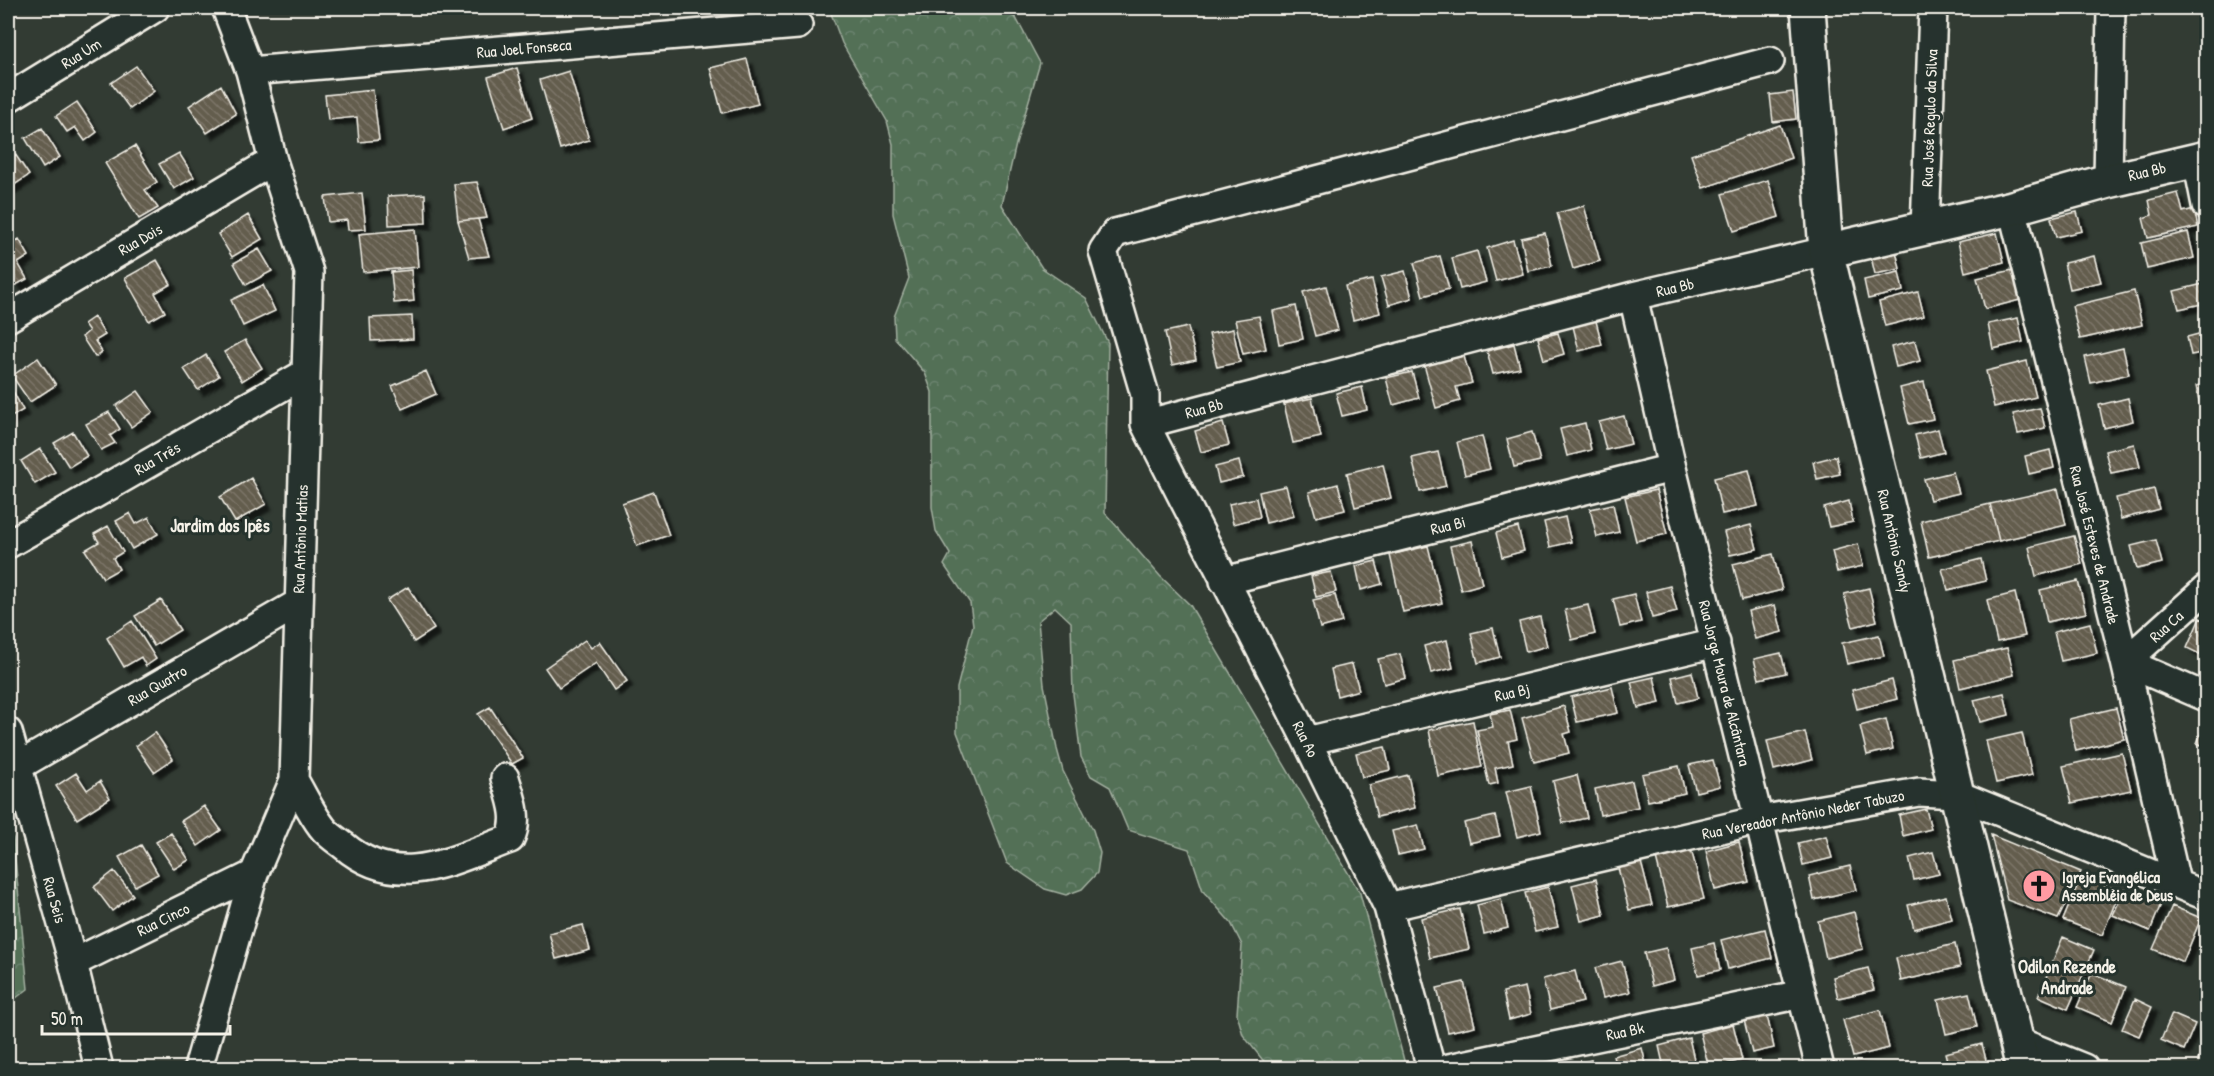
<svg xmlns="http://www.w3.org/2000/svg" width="2214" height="1076" font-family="'Patrick Hand',sans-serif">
  <defs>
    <pattern id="forest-crowns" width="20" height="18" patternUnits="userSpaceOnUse" patternTransform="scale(1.5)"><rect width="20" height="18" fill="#526f57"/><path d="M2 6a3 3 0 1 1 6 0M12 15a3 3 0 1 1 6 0" fill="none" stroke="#6c846f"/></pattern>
    <pattern id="building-back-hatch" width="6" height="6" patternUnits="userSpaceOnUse" patternTransform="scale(1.5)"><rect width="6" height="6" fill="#645d4d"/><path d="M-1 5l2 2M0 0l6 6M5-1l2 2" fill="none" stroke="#7b7567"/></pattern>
    <filter id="shadow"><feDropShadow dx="5.5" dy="5.5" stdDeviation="1.5" flood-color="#0009"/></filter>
  </defs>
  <rect width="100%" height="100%" fill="#323b33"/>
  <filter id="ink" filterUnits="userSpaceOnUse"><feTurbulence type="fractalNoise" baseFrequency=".0167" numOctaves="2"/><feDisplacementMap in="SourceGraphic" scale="12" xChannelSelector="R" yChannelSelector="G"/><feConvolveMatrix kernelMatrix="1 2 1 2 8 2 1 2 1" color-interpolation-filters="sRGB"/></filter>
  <g filter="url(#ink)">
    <path fill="url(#forest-crowns)" stroke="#a3b0a0" stroke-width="1.5" d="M829,8H999L1016,18L1040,63L1016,144L1002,205L1042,268L1086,298L1108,343L1105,513L1160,576L1190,605L1360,893L1406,1068H1269L1243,1035L1237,1014L1242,945L1231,923L1203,891L1189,849L1128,830L1110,787L1091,776L1081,757L1073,694L1071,622L1055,607L1038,621L1044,685L1057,749L1063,771L1093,830L1100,853L1097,873L1082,889L1066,895L1045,889L1007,863L957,732V688L973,625L970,603L944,565L950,554L936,531L932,507V392L925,373L895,338L894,317L909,278L893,214V144L887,121L842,43Z
      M8,823L13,839L28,989L8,1004Z"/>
    <path fill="url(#building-back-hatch)" stroke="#f4f1e8" stroke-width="1.5" filter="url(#shadow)" d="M747,59L758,104L722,113L710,68Z
      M136,66L154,91L130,109L111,83Z
      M517,68L532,118L504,128L488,77Z
      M569,71L589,140L560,149L540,80Z
      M221,85L236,114L207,133L189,106Z
      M373,90L379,140L359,142L357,117L328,120L325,95Z
      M1793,92L1796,119L1773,122L1770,95Z
      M77,102L97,132L85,141L75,127L67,132L56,116Z
      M1780,125L1791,158L1703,188L1691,155Z
      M42,128L60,157L43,168L25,138Z
      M135,146L157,182L145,190L158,208L139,219L105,163Z
      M179,153L194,177L174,189L159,164Z
      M15,154L29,175L8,189V159Z
      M1768,180L1779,217L1734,231L1722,194Z
      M477,182L487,218L458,221L454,184Z
      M362,193L366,229L348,230L347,220L328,222L325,197Z
      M2178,193L2183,212L2194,209L2198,227L2148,238L2143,218L2152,215L2149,200Z
      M425,194L426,223L389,225L388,196Z
      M1584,206L1600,261L1573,269L1557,213Z
      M2077,212L2082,231L2056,237L2051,218Z
      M248,215L262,239L232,257L218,234Z
      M478,219L489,256L469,258L458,221Z
      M415,229L418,267L363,272L359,234Z
      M2188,232L2194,258L2147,269L2141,243Z
      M1545,233L1552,266L1528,271L1521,238Z
      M1997,233L2004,262L1965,272L1958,242Z
      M19,239L29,256L18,263L27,279L16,285L8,271V262L14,258L8,246Z
      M1513,240L1523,274L1496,281L1487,248Z
      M259,249L272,271L246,285L234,263Z
      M1477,251L1486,282L1460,289L1452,258Z
      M1896,251L1900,269L1875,274L1871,257Z
      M1440,256L1449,289L1423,296L1414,263Z
      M2094,256L2101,282L2070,289L2064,263Z
      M157,260L171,284L155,293L165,312L149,321L125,278Z
      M411,270L414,301L394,303L391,272Z
      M2013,270L2020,300L1985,309L1977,278Z
      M1405,271L1412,298L1389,305L1381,277Z
      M1899,272L1903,291L1868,299L1864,280Z
      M1372,280L1380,313L1353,320L1345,286Z
      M2203,284L2206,303L2179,309L2174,291Z
      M263,285L275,311L243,326L231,300Z
      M1326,286L1338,330L1315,336L1303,292Z
      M2134,291L2142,325L2080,339L2072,306Z
      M1918,292L1924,316L1885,326L1879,302Z
      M1296,306L1303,339L1279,344L1273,311Z
      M412,316L413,339L371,341L370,318Z
      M1259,316L1266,349L1243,354L1235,320Z
      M94,317L105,335L95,341L102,352L95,357L82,337L89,331L84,324Z
      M2018,318L2023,342L1993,349L1988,324Z
      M1596,321L1602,345L1579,351L1573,326Z
      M1188,327L1196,360L1172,365L1165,332Z
      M1233,329L1240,362L1217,367L1209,334Z
      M2206,332V352L2191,355L2187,337Z
      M1558,333L1564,354L1544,360L1538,338Z
      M245,340L262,368L242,381L224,352Z
      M1915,341L1920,361L1896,367L1891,347Z
      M1514,344L1520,368L1493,374L1487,351Z
      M2123,348L2129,374L2091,383L2085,357Z
      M1462,350L1472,383L1456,387L1460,401L1436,408L1423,361Z
      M206,355L219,376L198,390L184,369Z
      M38,358L56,385L30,402L12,376Z
      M2027,361L2036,397L1994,407L1986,371Z
      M426,371L436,394L402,409L392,386Z
      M1412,372L1419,398L1393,405L1386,378Z
      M8,382L23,410L8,419Z
      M1924,382L1933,419L1909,424L1900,388Z
      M2206,383V404L2200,406L2196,386Z
      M1362,387L1367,410L1342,416L1336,393Z
      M138,391L153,412L131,427L116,406Z
      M1312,398L1321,437L1293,443L1284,404Z
      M2128,398L2133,421L2104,428L2099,405Z
      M2040,408L2045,428L2018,434L2013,414Z
      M109,412L120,429L110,436L115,443L101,450L86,424Z
      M1624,416L1631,444L1606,450L1599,422Z
      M1223,423L1229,445L1201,452L1195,431Z
      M1585,423L1591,450L1567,456L1560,429Z
      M1938,429L1944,452L1921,458L1915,435Z
      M73,432L87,456L69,467L54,443Z
      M1532,432L1540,461L1514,467L1507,439Z
      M1482,436L1490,469L1465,475L1457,442Z
      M2134,444L2140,467L2111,473L2105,451Z
      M40,449L55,472L35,484L21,461Z
      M2050,450L2054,468L2029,474L2025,456Z
      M1438,452L1446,486L1420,492L1412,458Z
      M1836,456L1840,474L1817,479L1813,462Z
      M1239,461L1243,477L1219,483L1215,467Z
      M1383,464L1391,498L1355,507L1347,473Z
      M1749,470L1758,506L1722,514L1714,478Z
      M1953,472L1959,493L1930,500L1924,479Z
      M251,478L266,504L235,522L220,497Z
      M1338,484L1345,510L1316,517L1309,492Z
      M1286,486L1294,516L1266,523L1259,492Z
      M2058,489L2066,525L1999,541L1990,504Z
      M2154,489L2159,509L2121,519L2116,498Z
      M1656,490L1667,534L1636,541L1625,497Z
      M654,492L669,535L637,546L622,503Z
      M1256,498L1260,517L1233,524L1229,504Z
      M1849,501L1853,522L1829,527L1824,508Z
      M1613,504L1619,532L1597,537L1590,509Z
      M1990,504L1999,541L1929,557L1921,521Z
      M130,513L136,524L149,517L158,534L132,549L116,521Z
      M1565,517L1571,542L1550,547L1544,522Z
      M1751,525L1757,549L1730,555L1724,532Z
      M108,526L123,552L113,558L119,569L103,578L85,550L99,542L94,534Z
      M1518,527L1524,551L1502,557L1496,533Z
      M2074,536L2082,564L2036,576L2029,547Z
      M2156,540L2162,563L2137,569L2131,546Z
      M1472,541L1482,584L1461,590L1450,546Z
      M1858,544L1863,566L1837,572L1832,551Z
      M1428,546L1442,603L1403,612L1390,555Z
      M1773,554L1782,590L1742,600L1733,564Z
      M1981,559L1986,581L1948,590L1942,569Z
      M1376,561L1382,584L1361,590L1356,566Z
      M1331,572L1336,592L1316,597L1311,576Z
      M2078,581L2086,613L2047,622L2040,590Z
      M1670,586L1677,612L1652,618L1646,592Z
      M408,587L434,629L414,642L387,600Z
      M1869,588L1877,621L1853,627L1844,594Z
      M2015,593L2025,636L1997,642L1987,600Z
      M1634,594L1641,622L1620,627L1613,599Z
      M1335,595L1342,622L1320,628L1313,600Z
      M161,600L180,630L154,646L135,616Z
      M1588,605L1595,634L1572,640L1565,610Z
      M1775,605L1782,632L1755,639L1748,611Z
      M1540,617L1547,646L1526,652L1519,622Z
      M2200,618L2206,621V657L2187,648Z
      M132,621L156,659L146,666L141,657L124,667L107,638Z
      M2090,623L2097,653L2061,661L2054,632Z
      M1493,628L1500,657L1478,663L1471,633Z
      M1879,635L1884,656L1847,664L1842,643Z
      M585,640L591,648L600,642L627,681L614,690L596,663L559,688L545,668Z
      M1447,640L1453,668L1431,673L1424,646Z
      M2007,648L2014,675L1960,688L1954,660Z
      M1781,653L1786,673L1759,679L1754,659Z
      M1400,654L1406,678L1384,684L1378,659Z
      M1352,664L1359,690L1337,696L1331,669Z
      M1692,672L1698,698L1678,703L1672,677Z
      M1654,677L1660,703L1638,708L1631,682Z
      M1892,680L1897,699L1857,709L1852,690Z
      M1612,687L1618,713L1577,722L1571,697Z
      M2004,693L2009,715L1980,722L1974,700Z
      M1564,706L1571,732L1564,734L1569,753L1534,762L1522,718Z
      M490,707L523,758L512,764L478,714Z
      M2116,708L2124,739L2076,751L2069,719Z
      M1510,710L1517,739L1508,741L1513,764L1495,768L1498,783L1489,785L1477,730L1493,727L1490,714Z
      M1886,719L1893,749L1867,755L1860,726Z
      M1473,721L1482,767L1438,776L1429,730Z
      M2206,721V747L2197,743Z
      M155,732L173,759L154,772L136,746Z
      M1805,732L1812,760L1774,770L1767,741Z
      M2022,733L2032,775L1996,783L1986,741Z
      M1385,747L1390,770L1362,777L1356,753Z
      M2122,753L2131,790L2072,803L2063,766Z
      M1713,760L1720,786L1696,792L1689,765Z
      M1679,766L1685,793L1648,801L1642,774Z
      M76,773L87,790L100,781L110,798L77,819L56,786Z
      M1408,775L1415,808L1377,817L1369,785Z
      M1577,775L1587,818L1563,823L1553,781Z
      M1632,781L1638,807L1600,815L1595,789Z
      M1531,786L1541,831L1517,837L1506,792Z
      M204,806L221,830L198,846L181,821Z
      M1926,809L1931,829L1903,836L1899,815Z
      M1495,816L1500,836L1469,843L1464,823Z
      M1418,825L1424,849L1398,855L1392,831Z
      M171,833L189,860L174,869L156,842Z
      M1991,835L2081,872L2058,919L2007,900Z
      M1826,836L1832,858L1803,865L1798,843Z
      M1739,842L1749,882L1715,890L1706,851Z
      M141,845L158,874L135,886L119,857Z
      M1691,849L1704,899L1668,907L1656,858Z
      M1933,852L1939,874L1914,880L1909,858Z
      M1641,862L1652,905L1629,910L1618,868Z
      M1850,866L1856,890L1814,900L1809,876Z
      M114,871L133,895L112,911L94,887Z
      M2081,877L2120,891L2102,935L2063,920Z
      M1596,879L1604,915L1581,921L1572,885Z
      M1548,887L1558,927L1535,932L1525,893Z
      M2125,889L2161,904L2150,931L2113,915Z
      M1946,896L1952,919L1914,929L1908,905Z
      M1501,899L1508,928L1484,934L1477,905Z
      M2172,906L2201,918L2183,962L2153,949Z
      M1460,909L1469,949L1430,958L1421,918Z
      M1854,912L1863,949L1826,958L1818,921Z
      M583,925L590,950L556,959L549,933Z
      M1765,929L1772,958L1728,969L1721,940Z
      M2063,937L2094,950L2068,1009L2038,996Z
      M1714,943L1720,970L1698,975L1692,948Z
      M1955,944L1960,967L1901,981L1896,958Z
      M1666,948L1674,980L1652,986L1644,953Z
      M1622,961L1630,992L1603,998L1595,968Z
      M1868,968L1874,990L1838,998L1833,977Z
      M1575,971L1583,1002L1550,1010L1543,979Z
      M2092,973L2126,987L2112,1022L2077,1007Z
      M1464,982L1475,1026L1448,1032L1437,988Z
      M1525,987L1531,1014L1509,1020L1503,992Z
      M1969,993L1977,1027L1946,1034L1938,1000Z
      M2135,999L2152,1007L2139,1036L2122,1029Z
      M1880,1010L1889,1048L1853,1057L1843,1020Z
      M2172,1014L2195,1024L2184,1050L2161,1040Z
      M1767,1015L1774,1048L1752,1053L1744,1020Z
      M1733,1024L1742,1060L1709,1068L1700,1033Z
      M1689,1038L1696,1068H1664L1659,1046Z
      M2206,1041V1064L2198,1060Z
      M1982,1044L1988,1068H1949L1945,1053Z
      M1642,1048L1647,1068H1616L1613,1056Z
      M1591,1060L1593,1068H1572V1065Z"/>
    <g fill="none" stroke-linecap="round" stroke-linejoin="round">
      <g stroke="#f4f1e8" stroke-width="32">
        <path id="minor" d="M250,71L798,25
          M8,98L155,8
          M2197,160L2206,205
          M2108,181L2111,8
          M2012,208L2125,662L2176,882
          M1925,229L1933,8
          M1633,296L1672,468L1820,1068
          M8,318L273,161
          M1145,424L1633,296L1826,251
          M8,544L306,373
          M1224,581L1672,468
          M2206,589L2125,662L2206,697
          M8,732L73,963L99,1068
          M1307,741L1716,643
          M17,767L297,604
          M294,780C303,795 311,813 322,827C327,834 336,840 343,845C398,892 452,860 510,839C520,819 511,798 505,778
          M1388,907L1759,820L1919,792L1956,794L2206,896
          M73,963L254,874
          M2017,1041L2084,1068
          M198,1068L254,874L294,780L309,272L273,161L250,71L226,8
          M1431,1068L1388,907L1307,741L1145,424V395L1103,251L1115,233L1770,61
          M1449,1068L1802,994"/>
      </g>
      <g stroke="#f4f1e8" stroke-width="38">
        <path id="tertiary" d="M1808,8L1826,251L2023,1068
          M1826,251L2012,208L2108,181L2206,158"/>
      </g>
      <use href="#minor" stroke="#26332d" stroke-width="27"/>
      <use href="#tertiary" stroke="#26332d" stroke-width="33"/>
    </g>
  </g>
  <defs>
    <g id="church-disc" transform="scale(1.725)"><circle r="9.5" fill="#ff9aa2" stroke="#26332d"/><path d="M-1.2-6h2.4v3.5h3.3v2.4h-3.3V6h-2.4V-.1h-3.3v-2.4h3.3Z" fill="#111"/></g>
  </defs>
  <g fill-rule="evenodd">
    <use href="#church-disc" x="2039" y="886"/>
  </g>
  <g text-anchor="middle" stroke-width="6" stroke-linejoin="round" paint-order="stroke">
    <g font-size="16" fill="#f4f1e8" stroke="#26332d">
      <text transform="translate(524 48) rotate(-5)" y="6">Rua Joel Fonseca</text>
      <text transform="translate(81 53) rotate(-32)" y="6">Rua Um</text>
      <text transform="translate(1929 118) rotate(-88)" y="6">Rua José Regulo da Silva</text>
      <text transform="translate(2147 171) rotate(-13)" y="6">Rua Bb</text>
      <text transform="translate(140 239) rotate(-30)" y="6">Rua Dois</text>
      <text transform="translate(1675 287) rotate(-13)" y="6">Rua Bb</text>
      <text transform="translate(1204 408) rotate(-15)" y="6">Rua Bb</text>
      <text transform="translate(157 458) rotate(-30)" y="6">Rua Três</text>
      <text transform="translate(1448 525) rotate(-14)" y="6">Rua Bi</text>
      <text transform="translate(300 539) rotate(-88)" y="6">Rua Antônio Matias</text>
      <text transform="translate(1895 541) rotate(77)" y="6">Rua Antônio Sandy</text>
      <text transform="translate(2095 545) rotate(76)" y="6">Rua José Esteves de Andrade</text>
      <text transform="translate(2166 626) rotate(-42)" y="6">Rua Ca</text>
      <text transform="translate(1725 683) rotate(76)" y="6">Rua Jorge Moura de Alcântara</text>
      <text transform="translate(157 685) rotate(-30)" y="6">Rua Quatro</text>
      <text transform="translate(1512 692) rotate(-13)" y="6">Rua Bj</text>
      <text transform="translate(1306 739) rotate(63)" y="6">Rua Ao</text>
      <text transform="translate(1803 814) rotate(-11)" y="6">Rua Vereador Antônio Neder Tabuzo</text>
      <text transform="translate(55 900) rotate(74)" y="6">Rua Seis</text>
      <text transform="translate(163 919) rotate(-26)" y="6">Rua Cinco</text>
      <text transform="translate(1625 1031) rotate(-12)" y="6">Rua Bk</text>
    </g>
    <g font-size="16" font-weight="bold" fill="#f4f1e8" stroke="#26332d" text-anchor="start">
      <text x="2062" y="883">Igreja Evangélica<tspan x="2062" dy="18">Assembléia de Deus</tspan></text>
    </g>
    <g font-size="18" font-weight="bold" fill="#f4f1e8" stroke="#26332d">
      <text x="220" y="532">Jardim dos Ipês</text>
      <text x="2067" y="973">Odilon Rezende<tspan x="2067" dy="21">Andrade</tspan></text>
    </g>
  </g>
  <rect width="2214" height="1076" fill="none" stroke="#26332d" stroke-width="30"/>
  <rect x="15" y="15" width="2184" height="1046" fill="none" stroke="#f4f1e8" stroke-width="2" filter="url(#ink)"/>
  <path d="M42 1025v9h188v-9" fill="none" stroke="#f4f1e8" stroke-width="3"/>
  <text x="51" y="1025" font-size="18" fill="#f4f1e8" stroke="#26332d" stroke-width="4.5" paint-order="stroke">50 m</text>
</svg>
